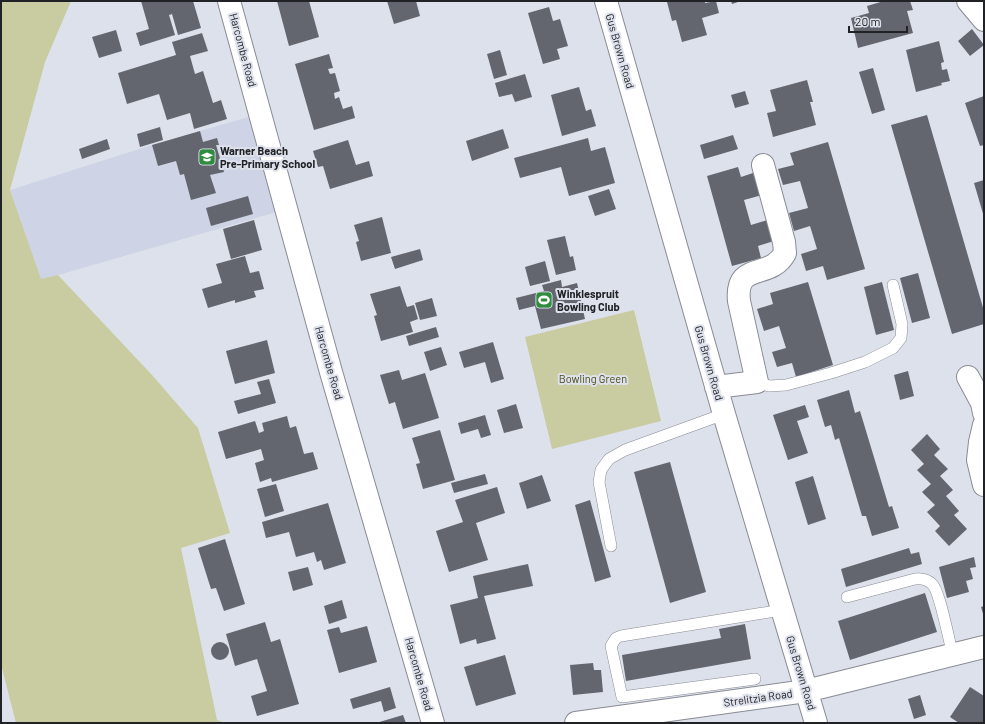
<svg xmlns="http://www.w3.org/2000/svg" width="985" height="724" font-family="Barlow,sans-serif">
  <rect width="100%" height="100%" fill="#dde1eb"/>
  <path fill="#ced4e5" d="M252,116L280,211L41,280L10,190L152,145Z"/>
  <path fill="#c9cba1" d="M1,1H71L45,62L10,190L41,279L58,275L152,375L198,428L230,533L181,548L217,720L225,723H16L1,664Z
    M634,310L661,421L552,449L525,337Z"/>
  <path fill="#63666f" d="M141,1H193L201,28L178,35L172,14L169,15L175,35L140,46L136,33L149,29Z
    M277,1H309L319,37L289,46Z
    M387,1H416L420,16L394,24Z
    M670,1H705V3L716,1L719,13L702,18L707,35L682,42L676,20L672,21L667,2Z
    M731,1H741L732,4Z
    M884,1H910L913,10L907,11L913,33L858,48L851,18L869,13L867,6Z
    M549,7L553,21L560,19L568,46L557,49L560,59L543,64L528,13Z
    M972,29L984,45L970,56L958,41Z
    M116,30L122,51L99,58L92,37Z
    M202,33L208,51L190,56L195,74L203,71L213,103L221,100L227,119L194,129L190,113L167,120L159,94L127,104L118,73L176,55L172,42Z
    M939,41L944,62L941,63L942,70L947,69L950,81L941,83L942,85L916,92L906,50Z
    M500,50L507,75L494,79L487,54Z
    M329,54L333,68L328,69L330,74L335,73L340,91L334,93L335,99L339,97L343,109L352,106L355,118L314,130L295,64Z
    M873,68L885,110L872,114L859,72Z
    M525,74L532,97L515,102L512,94L499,97L495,83Z
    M807,80L813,102H810L816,125L773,137L767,113L776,111L770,90Z
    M579,87L586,111L591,109L596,126L562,136L551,95Z
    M745,91L749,104L735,108L731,95Z
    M984,96V145L980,146L965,103Z
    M927,115L984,311V324L952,334L891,125Z
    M160,127L163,140L140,147L137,134Z
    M503,129L509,148L472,161L466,141Z
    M200,131L203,142L217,138L219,145H216L224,172L210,175L216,193L191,200L184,174L180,175L176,161L158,166L152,145Z
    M733,135L738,149L704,159L700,145Z
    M588,138L591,151L605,147L615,183L569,196L561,167L520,178L514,158Z
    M107,139L110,149L82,159L79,149Z
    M348,140L356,165L369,161L373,176L330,189L323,166L318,167L313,151Z
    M828,142L865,269L827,280L823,266L806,271L801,254L817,249L810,226L794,231L789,213L808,208L800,181L783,185L778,169L794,165L790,153Z
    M738,167L741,177L756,172L762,195L744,200L751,225L771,219L777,240L758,246L761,258L732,266L707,176Z
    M984,180V217L974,183Z
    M609,189L616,209L595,216L588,196Z
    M248,196L253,214L211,226L206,208Z
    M382,217L391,253L361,261L356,242L359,241L354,225Z
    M254,220L262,250L231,259L223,229Z
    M565,236L570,257L573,256L576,270L556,275L547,240Z
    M420,249L423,260L395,269L391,257Z
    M245,256L250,273L259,271L264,289L254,291L256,297L235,303V300L208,308L202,289L222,283L216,264Z
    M545,261L550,281L530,286L525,267Z
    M918,273L930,318L912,323L900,278Z
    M561,280L562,287L577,283L585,319L541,329L535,306L519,310L516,298L544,291L542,285Z
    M808,282L833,365L796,377L792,363L777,367L772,352L786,348L779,326L764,331L757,309L773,304L770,293Z
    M882,282L894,330L876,335L864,287Z
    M400,286L407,307L414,305L418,319L410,322L413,332L381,341L374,316L377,315L370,294Z
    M432,298L437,316L420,320L415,303Z
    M436,327L439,337L409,346L406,336Z
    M267,340L275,373L235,384L226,351Z
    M493,342L504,379L491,383L485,362L464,368L459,352Z
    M441,347L447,365L430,371L424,352Z
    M399,370L402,380L425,373L439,418L403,429L395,402L389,404L380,375Z
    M908,371L914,396L900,400L894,375Z
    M269,379L276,403L238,414L234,401L261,394L257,382Z
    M849,390L855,413L860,411L889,507L892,506L899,528L872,536L866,516H862L839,438L835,440L831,425L825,427L817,400Z
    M516,404L523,428L504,433L497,410Z
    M805,405L809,417L797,421L808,453L788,460L773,415Z
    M485,415L491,435L481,438L478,429L461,434L458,423Z
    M287,416L290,428L296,426L304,454L313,452L318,469L272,482L271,478L260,482L255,463L264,460L261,449L226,459L218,432L255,421L259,433L264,431L262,423Z
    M440,430L455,480L423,489L416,464L420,463L412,438Z
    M927,434L940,449L934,455L948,469L940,476L953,490L946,496L959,511L954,515L967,529L949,546L935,531L940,526L927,512L935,505L922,492L931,484L917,470L924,464L911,450Z
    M670,462L706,592L670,603L634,472Z
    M485,474L488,484L454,493L451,483Z
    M542,475L551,501L527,509L519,483Z
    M813,476L826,519L808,525L795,482Z
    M276,484L284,511L265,517L257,489Z
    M497,487L505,513L476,523L488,560L449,572L436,531L463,522L455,500Z
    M590,500L611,577L595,582L575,505Z
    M328,503L346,563L324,570L321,560L317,562L314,552L296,557L289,532L266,538L262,522Z
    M225,539L245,604L224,611L216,588L211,589L198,548Z
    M909,548L911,554L919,552L922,564L846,587L841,569Z
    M974,557L976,567L970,568L973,579L966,581L969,592L947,598L939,567Z
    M528,564L533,586L484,596L496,639L477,644L476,639L460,644L450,605L478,598L473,576Z
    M308,567L313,585L293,591L288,572Z
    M925,593L937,632L850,660L838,621Z
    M342,600L347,618L329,624L324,606Z
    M984,606V617L981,607Z
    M265,622L271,642L280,639L299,704L257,716L251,696L267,691L257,659L235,666L226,634Z
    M745,624L751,659L626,681L622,655L721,638L719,629Z
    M367,626L377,662L339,673L327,630L339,627L341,633Z
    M211 651a9 9 0 1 1 18 0a9 9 0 1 1-18 0Z
    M505,655L516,694L476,706L464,667Z
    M593,663L594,670H601L603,692L573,695L570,665Z
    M390,687L396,708L384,712L381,701L353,709L350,699Z
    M970,687L984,696V723H959L950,717Z
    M920,695L926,715L914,719L908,699Z
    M403,715L406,723H376Z"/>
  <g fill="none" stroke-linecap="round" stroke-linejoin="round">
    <g stroke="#888b94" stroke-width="12">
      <path id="lane" d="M757,382L769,386L786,385L831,373L865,362L893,348L901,338L902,324L893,285
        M611,546L599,482L601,470L609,459L625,450L724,414
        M847,597L915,579C922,578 927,579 932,584C940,591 949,642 953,655
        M755,679L622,697L611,646L616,638L621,636L782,610"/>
    </g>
    <g stroke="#888b94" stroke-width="24">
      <path id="street" d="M229,1L331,372L433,723
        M606,1L724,414L816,723
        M968,1L984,20
        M968,377L982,403L984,413
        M716,387L757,382L739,301C735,260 770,281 785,253L784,242L763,165
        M984,425L980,442L978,460L984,485
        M576,723L806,691L984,647"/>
    </g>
    <use href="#lane" stroke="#fff" stroke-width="11"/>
    <use href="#street" stroke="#fff" stroke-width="22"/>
  </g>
  <defs>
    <g id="school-square" transform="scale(0.9)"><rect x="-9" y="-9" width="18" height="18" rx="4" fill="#2f8b3d" stroke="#dde1eb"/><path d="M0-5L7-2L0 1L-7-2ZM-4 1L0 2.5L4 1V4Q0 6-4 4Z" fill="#fff"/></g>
    <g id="stadium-square" transform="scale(0.9)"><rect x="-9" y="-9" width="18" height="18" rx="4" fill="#2f8b3d" stroke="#dde1eb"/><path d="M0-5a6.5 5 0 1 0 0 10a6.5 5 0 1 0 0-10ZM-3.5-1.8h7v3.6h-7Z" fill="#fff"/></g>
  </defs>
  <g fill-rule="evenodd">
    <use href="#school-square" x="207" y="157"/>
    <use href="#stadium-square" x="544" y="300"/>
  </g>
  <g text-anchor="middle" stroke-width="4" stroke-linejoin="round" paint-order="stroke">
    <g font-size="11" fill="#212226" stroke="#dde1eb">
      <text transform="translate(243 50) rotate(75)" y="4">Harcombe Road</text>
      <text transform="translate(620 51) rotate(74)" y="4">Gus Brown Road</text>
      <text transform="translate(329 363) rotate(74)" y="4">Harcombe Road</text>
      <text transform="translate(709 363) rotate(74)" y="4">Gus Brown Road</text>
      <text transform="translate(801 673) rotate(73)" y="4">Gus Brown Road</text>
      <text transform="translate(419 674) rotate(74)" y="4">Harcombe Road</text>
      <text transform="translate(758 698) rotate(-8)" y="4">Strelitzia Road</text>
    </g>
    <g font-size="11" font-weight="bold" fill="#212226" stroke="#dde1eb" text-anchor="start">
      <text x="220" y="155">Warner Beach<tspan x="220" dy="13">Pre-Primary School</tspan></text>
      <text x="557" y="298">Winklespruit<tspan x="557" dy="13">Bowling Club</tspan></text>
    </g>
    <g font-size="11" fill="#494a13" stroke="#dde1eb">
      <text x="593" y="383">Bowling Green</text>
    </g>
  </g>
  <rect width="985" height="724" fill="none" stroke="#212226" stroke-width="4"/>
  <path d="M849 26v6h58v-6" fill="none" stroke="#212226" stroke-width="2"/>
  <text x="855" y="26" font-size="12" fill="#212226" stroke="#dde1eb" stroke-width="3" paint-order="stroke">20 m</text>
</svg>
